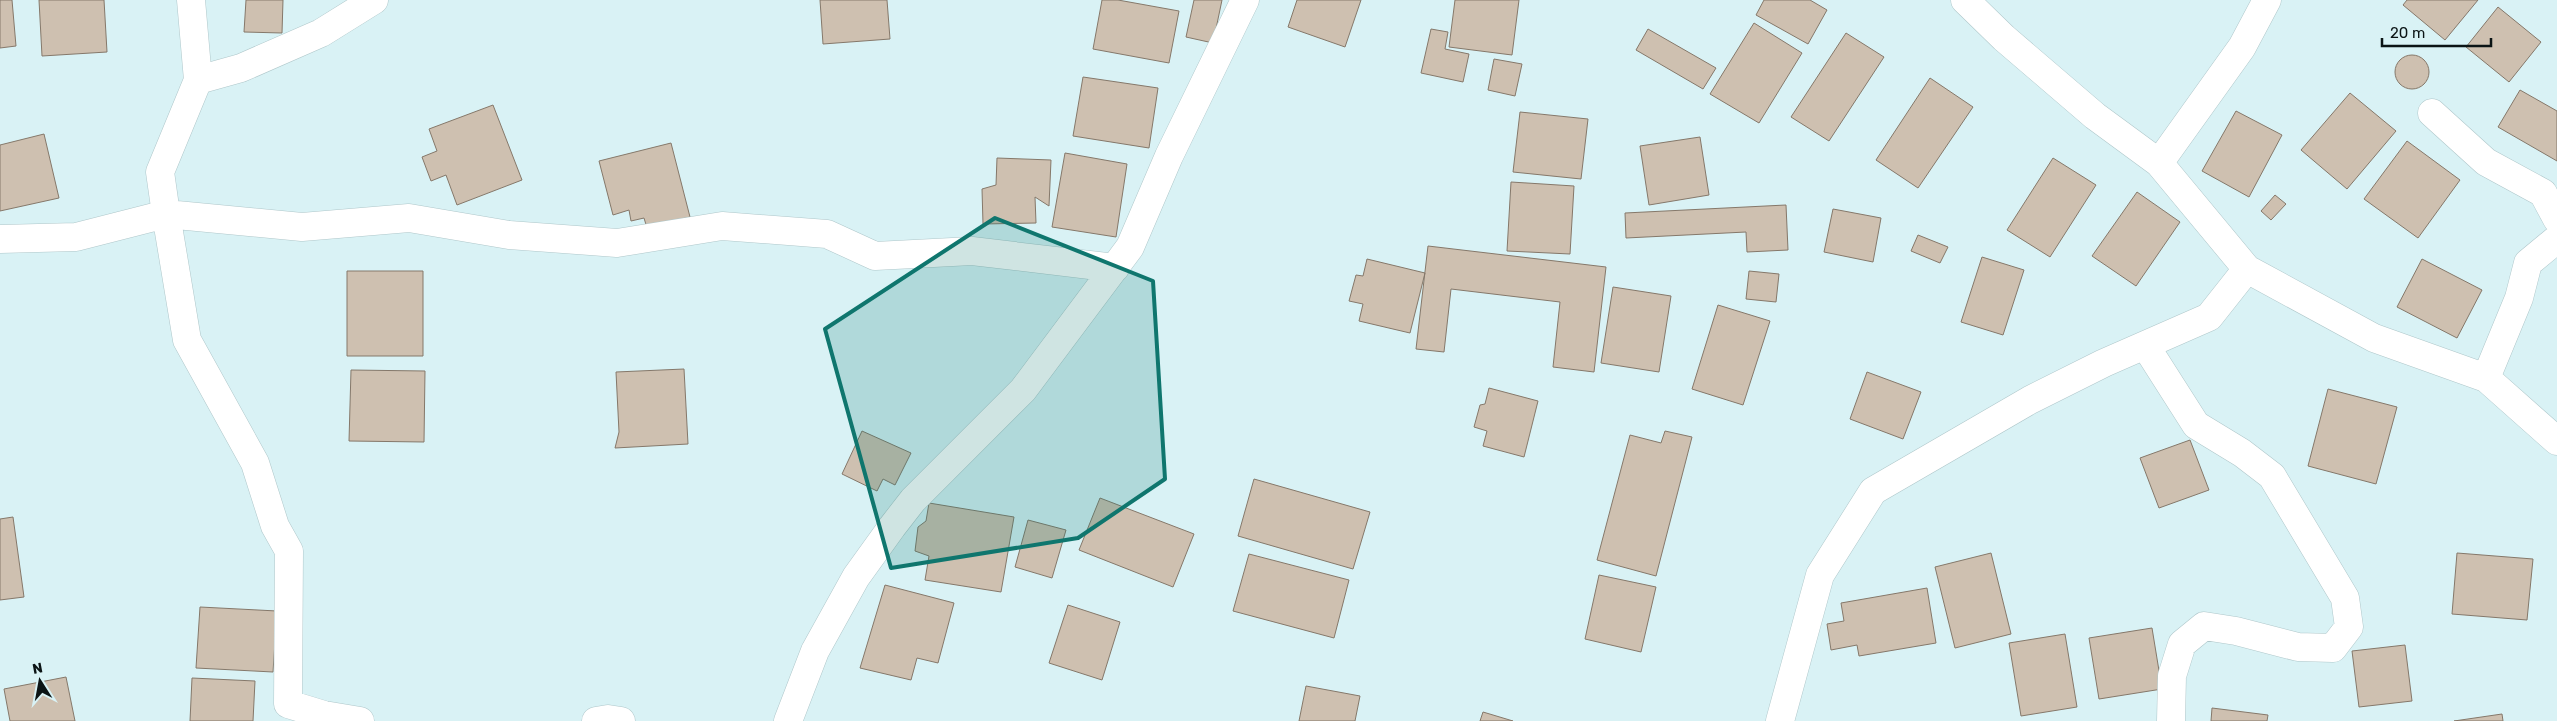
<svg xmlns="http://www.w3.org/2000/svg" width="2557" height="721" font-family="Rubik,sans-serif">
  <rect width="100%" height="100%" fill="#d9f2f5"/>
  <path fill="#cec0b0" stroke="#85786a" d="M0,0H12L16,46L0,48Z
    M39,0H104L107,52L42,56Z
    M246,0H283L282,33L244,32Z
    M820,0H887L890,39L823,44Z
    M1102,0H1118L1179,11L1169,63L1093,49Z
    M1194,0H1222L1213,43L1186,37Z
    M1297,0H1361L1345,47L1288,27Z
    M1455,0H1519L1512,55L1449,47Z
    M1764,0H1810L1827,10L1808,44L1756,15Z
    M2407,0H2478L2445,40L2403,5Z
    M2498,7L2541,42L2509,82L2466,47Z
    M1754,23L1802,53L1759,123L1710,94Z
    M1431,29L1448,32L1445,49L1469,54L1463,82L1421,73Z
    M1648,29L1716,68L1703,89L1636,50Z
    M1846,33L1884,57L1829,141L1791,117Z
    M2395 72a17 17 0 1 1 34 0a17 17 0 1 1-34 0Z
    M1494,59L1522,64L1515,96L1488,90Z
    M1083,77L1158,88L1149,148L1073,136Z
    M1930,78L1973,107L1918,188L1876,160Z
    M2520,90L2557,111V161L2498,127Z
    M2350,93L2396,131L2347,189L2301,150Z
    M493,105L522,180L457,205L446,175L431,181L422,157L437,151L429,129Z
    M2236,111L2282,135L2249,197L2202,171Z
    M1520,112L1588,119L1581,179L1513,172Z
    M44,134L59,198L0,211V145Z
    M1700,137L1709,195L1649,205L1640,146Z
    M2407,141L2460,180L2418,238L2364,199Z
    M671,143L690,217L647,228L644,218L631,221L629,210L613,215L599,161Z
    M1065,153L1127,164L1116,237L1052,227Z
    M997,158L1051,160L1049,206L1035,197L1036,223L983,224L982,189L996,185Z
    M2053,158L2096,185L2050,257L2007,230Z
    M1511,182L1574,186L1570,254L1507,251Z
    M2137,192L2180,222L2136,286L2092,256Z
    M2275,195L2286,204L2271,220L2261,211Z
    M1786,205L1788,250L1747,252L1746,232L1626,238L1625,213Z
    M1833,209L1881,218L1873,262L1824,252Z
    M1918,235L1948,247L1940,263L1911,251Z
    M1428,246L1606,267L1594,372L1553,367L1560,302L1451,289L1444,352L1416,349Z
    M1982,257L2024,270L2003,335L1961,322Z
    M1367,259L1425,273L1410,333L1359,321L1363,304L1349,301L1356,275L1363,276Z
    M2422,259L2482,290L2457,338L2397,307Z
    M347,271H423V356H347Z
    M1749,271L1779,274L1776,302L1746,299Z
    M1613,287L1671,296L1659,372L1601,363Z
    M1718,305L1770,321L1743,405L1692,389Z
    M684,369L688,444L615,448L619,432L616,372Z
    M351,370L425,371L424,442L349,441Z
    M1867,372L1921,392L1903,439L1850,419Z
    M1489,388L1538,401L1524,457L1483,446L1487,431L1474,427L1480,405L1485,404Z
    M2328,389L2397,407L2376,484L2308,466Z
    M862,431L911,453L895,485L883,479L877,491L842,474Z
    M1665,431L1692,437L1656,576L1597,560L1630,435L1661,443Z
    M2190,440L2209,490L2159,508L2140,458Z
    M1254,479L1370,512L1353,569L1238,536Z
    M1100,498L1194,534L1173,587L1079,550Z
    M929,503L1014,517L1001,592L925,580L929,556L915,551L918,527L926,521Z
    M13,517L24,597L0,600V519Z
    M1028,520L1066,530L1052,578L1015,567Z
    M1991,553L2011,634L1955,648L1935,567Z
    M2457,553L2533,559L2527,620L2452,614Z
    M1249,554L1349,580L1334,638L1233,611Z
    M1599,575L1656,587L1641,652L1585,639Z
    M885,585L954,603L938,663L917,658L911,680L860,668Z
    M1927,588L1936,643L1859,656L1857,645L1831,650L1827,624L1844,621L1841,603Z
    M1068,605L1120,622L1102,680L1049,663Z
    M200,607L277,611L273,672L196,668Z
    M2152,628L2162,689L2099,699L2089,638Z
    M2065,634L2077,707L2021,716L2009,643Z
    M2405,645L2412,701L2359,707L2352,651Z
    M66,677L75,721H10L4,689Z
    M192,678L255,681L253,721H190Z
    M1306,686L1360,696L1355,721H1299Z
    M2212,708L2268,715L2267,721H2211Z
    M1483,712L1513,721H1480Z
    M2502,714L2503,721H2454Z"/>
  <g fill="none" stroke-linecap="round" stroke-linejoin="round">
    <g stroke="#afc7ca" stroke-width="29">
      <path id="street" d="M191,0L198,80
        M1965,0L2004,38L2095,116L2159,163L2247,269L2374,338L2486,378L2557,441
        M2432,113L2486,162L2543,193L2557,219
        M2159,163L2242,47L2267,0
        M0,239L76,237L166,214L160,172L198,80L241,68L321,33L374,0
        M2145,345L2196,425L2242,453L2272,476L2345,598L2349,627L2333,648L2298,647L2236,631L2204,626L2182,644L2172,676L2171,721
        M2486,378L2519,298L2528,263L2557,239
        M360,721L324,715L288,704L289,551L275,526L255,463L187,340L166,214L302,227L409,218L509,235L617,243L722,226L827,234L875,256L972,251L1115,268
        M596,721L608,719L621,721
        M788,721L815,651L856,577L892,527L913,500L1023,390L1130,247L1169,156L1245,0
        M1780,721L1820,575L1873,491L2030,400L2104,363L2209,317L2247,269"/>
    </g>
    <use href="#street" stroke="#fff" stroke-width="28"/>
  </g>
  <path fill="#0f766e" fill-opacity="0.2" stroke="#0f766e" stroke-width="4" stroke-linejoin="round" d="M995,218L1153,281L1165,479L1078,538L891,568L825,329Z"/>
  <g transform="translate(40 681) rotate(349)" stroke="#d9f2f5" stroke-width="4" paint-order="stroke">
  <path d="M0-4L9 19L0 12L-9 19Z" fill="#0b1415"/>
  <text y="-8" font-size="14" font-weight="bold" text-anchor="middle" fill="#0b1415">N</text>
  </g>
  <path d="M2382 38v8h109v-8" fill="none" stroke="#0b1415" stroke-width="2.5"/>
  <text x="2390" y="38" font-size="15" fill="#0b1415" stroke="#d9f2f5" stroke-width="4" paint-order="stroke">20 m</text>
</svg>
